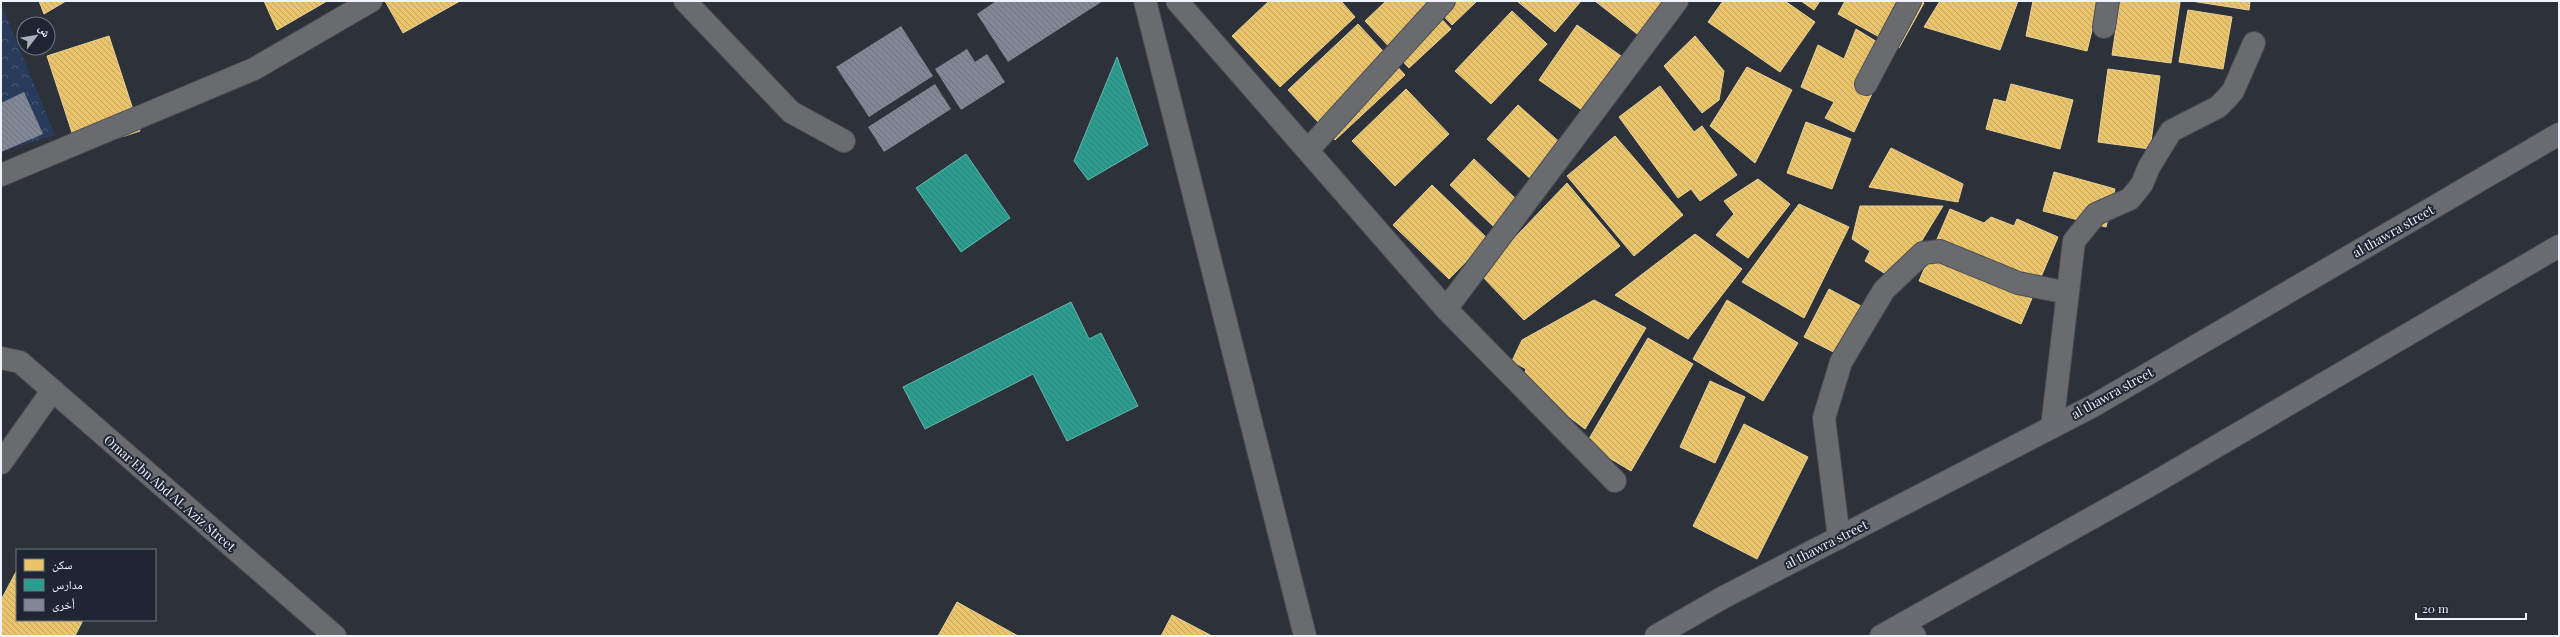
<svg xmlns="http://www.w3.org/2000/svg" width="2560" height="637" font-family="'Playfair Display','Noto Naskh Arabic',serif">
  <defs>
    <pattern id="park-crowns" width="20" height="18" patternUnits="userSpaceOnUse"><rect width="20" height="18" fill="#293b5d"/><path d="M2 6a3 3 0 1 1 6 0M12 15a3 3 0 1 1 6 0" fill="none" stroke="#485875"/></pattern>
    <pattern id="homes-back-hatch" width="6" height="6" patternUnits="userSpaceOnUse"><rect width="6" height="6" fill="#e9c46a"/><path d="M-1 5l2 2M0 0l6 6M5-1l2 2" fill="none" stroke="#c0a562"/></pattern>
    <pattern id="schools-back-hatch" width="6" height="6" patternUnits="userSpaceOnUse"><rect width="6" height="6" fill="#2a9d8f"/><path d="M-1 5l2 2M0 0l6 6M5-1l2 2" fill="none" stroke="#348078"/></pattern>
    <pattern id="building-back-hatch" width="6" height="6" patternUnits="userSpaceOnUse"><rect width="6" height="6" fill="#808795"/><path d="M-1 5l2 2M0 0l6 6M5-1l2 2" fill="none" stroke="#6c717b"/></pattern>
  </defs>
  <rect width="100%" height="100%" fill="#2d3139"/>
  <path fill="url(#park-crowns)" d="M1,4L55,135L1,152Z"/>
  <path fill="url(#homes-back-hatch)" stroke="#ead296" d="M39,1H66L44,14Z
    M264,1H327L277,30Z
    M385,1H460L403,33Z
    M1269,1H1341L1355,17L1280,87L1232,36Z
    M1386,1H1425L1451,29L1409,68L1365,21Z
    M1429,1H1477L1452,25Z
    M1517,1H1581L1555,32Z
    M1595,1H1670L1641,37Z
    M1723,1H1785L1815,22L1780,72L1708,22Z
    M1801,1H1820L1814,10Z
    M1845,1H1921L1924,3L1899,48L1838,14Z
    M1940,1H2018L2000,50L1924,27Z
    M2033,1H2099L2087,51L2026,36Z
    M2120,1L2180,2L2171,63L2112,55Z
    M2191,1H2250L2249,10Z
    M2188,10L2232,17L2223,69L2179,62Z
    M1512,11L1547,44L1491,104L1455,71Z
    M1358,24L1405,75L1335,140L1288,90Z
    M1577,25L1631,63L1592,117L1539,80Z
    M1856,29L1892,51L1854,132L1825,118L1834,102L1801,87L1818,45L1844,59Z
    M109,36L140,131L78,151L47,56Z
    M1695,36L1724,71L1719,100L1702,113L1664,66Z
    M1747,67L1792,90L1755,163L1710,126Z
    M2108,69L2160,76L2150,149L2098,142Z
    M2011,84L2073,100L2060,149L1986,129L1994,99L2006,102Z
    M1660,86L1694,132L1702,126L1737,175L1700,201L1691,189L1678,198L1619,117Z
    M1406,89L1449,134L1395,186L1352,141Z
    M1518,105L1564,146L1533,181L1487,139Z
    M1806,122L1851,139L1832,189L1787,173Z
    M1615,136L1683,215L1634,256L1567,176Z
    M1891,148L1963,184L1958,202L1869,187Z
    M1474,159L1517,200L1493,226L1450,185Z
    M2054,172L2115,189L2106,227L2043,211Z
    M1758,179L1790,204L1748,258L1716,235L1734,214L1724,201Z
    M1567,183L1620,246L1524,320L1480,274Z
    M1432,185L1488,239L1449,279L1393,225Z
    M1799,204L1849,227L1804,318L1742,282Z
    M1860,206H1943L1897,281L1865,261L1870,251L1852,239Z
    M1950,209L1984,223L1991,217L2014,226L2017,219L2058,237L2021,324L1919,281Z
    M1695,234L1742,269L1688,339L1615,295Z
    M1829,289L1878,315L1853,362L1804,337Z
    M1594,300L1646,328L1585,429L1522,381L1526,369L1512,361L1522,340Z
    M1727,300L1798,343L1763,401L1693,359Z
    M1648,338L1693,364L1631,471L1586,444Z
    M1710,381L1745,397L1715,463L1680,447Z
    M1744,424L1808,457L1757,559L1693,526Z
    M17,570V620H83L75,636H1V600Z
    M957,602L1018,636H938Z
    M1172,615L1212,636H1161Z"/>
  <path fill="url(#schools-back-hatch)" stroke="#65b7b0" d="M1117,57L1148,145L1088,180L1074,161Z
    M966,154L1010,218L961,252L916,188Z
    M1071,302L1089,339L1101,333L1138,406L1067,441L1033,374L925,429L903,387Z"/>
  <path fill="url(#building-back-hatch)" d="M996,1H1103L1008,62L977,14Z
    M901,26L933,76L869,117L836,67Z
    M967,49L975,62L987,54L1005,82L961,110L935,69Z
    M935,84L951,109L884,152L868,127Z
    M24,92L43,134L1,152V103Z"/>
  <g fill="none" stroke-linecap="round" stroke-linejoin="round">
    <g stroke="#494d54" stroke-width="24">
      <path id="minor" d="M685,1L791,112L844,141
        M1145,1L1305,636
        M1177,1L1446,309L1615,481
        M2104,27L2108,1
        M1866,84L1910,1
        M1308,150L1444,1
        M1,175L254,69L371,1
        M1446,309L1677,1
        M1,358L20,362L335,636
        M2052,427L2074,241L2096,214L2130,199L2142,184L2149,167L2171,131L2218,107L2225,100L2233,91L2254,43
        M1,463L52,391
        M1839,538L1824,418L1841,362L1884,290L1923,253L1940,251L2018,283L2068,293
        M1904,623L1915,636"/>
    </g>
    <g stroke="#494d54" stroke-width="24">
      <path id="major" d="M1656,636L1722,598L2093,406L2559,134
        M1881,636L2147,487L2559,246"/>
    </g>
    <use href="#minor" stroke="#696b6f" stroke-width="22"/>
    <use href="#major" stroke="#696c71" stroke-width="22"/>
  </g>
  <g text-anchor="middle" stroke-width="4" stroke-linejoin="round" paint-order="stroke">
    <g font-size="13" fill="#eef3fd" stroke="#1e2633">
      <text transform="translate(2393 231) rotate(-30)" y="5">al thawra street</text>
      <text transform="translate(2112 393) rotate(-29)" y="5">al thawra street</text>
      <text transform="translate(170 493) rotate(41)" y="5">Omar Ebn Abd AL Aziz Street</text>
      <text transform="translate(1826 544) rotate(-27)" y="5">al thawra street</text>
    </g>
  </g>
  <rect width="2560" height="637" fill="none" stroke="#eef3fd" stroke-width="4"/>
  <rect x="16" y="549" width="140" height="72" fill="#1e2633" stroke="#717884"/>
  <rect x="24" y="559" width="20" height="12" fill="#e9c46a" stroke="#717884"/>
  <text x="52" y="569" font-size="12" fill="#eef3fd">سكن</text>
  <rect x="24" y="579" width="20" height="12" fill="#2a9d8f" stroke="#717884"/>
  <text x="52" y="589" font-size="12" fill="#eef3fd">مدارس</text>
  <rect x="24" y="599" width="20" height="12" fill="#808795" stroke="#717884"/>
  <text x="52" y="609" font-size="12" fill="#eef3fd">أخرى</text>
  <g transform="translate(36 36) rotate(59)"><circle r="19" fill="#1e2633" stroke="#717884"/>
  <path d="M0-3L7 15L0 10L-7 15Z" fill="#aaafb8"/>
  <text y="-6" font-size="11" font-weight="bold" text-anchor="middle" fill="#eef3fd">ش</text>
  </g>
  <path d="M2416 613v6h110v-6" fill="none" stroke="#eef3fd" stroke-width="2"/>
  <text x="2422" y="613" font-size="12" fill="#eef3fd" stroke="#1e2633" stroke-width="3" paint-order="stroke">20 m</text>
</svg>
